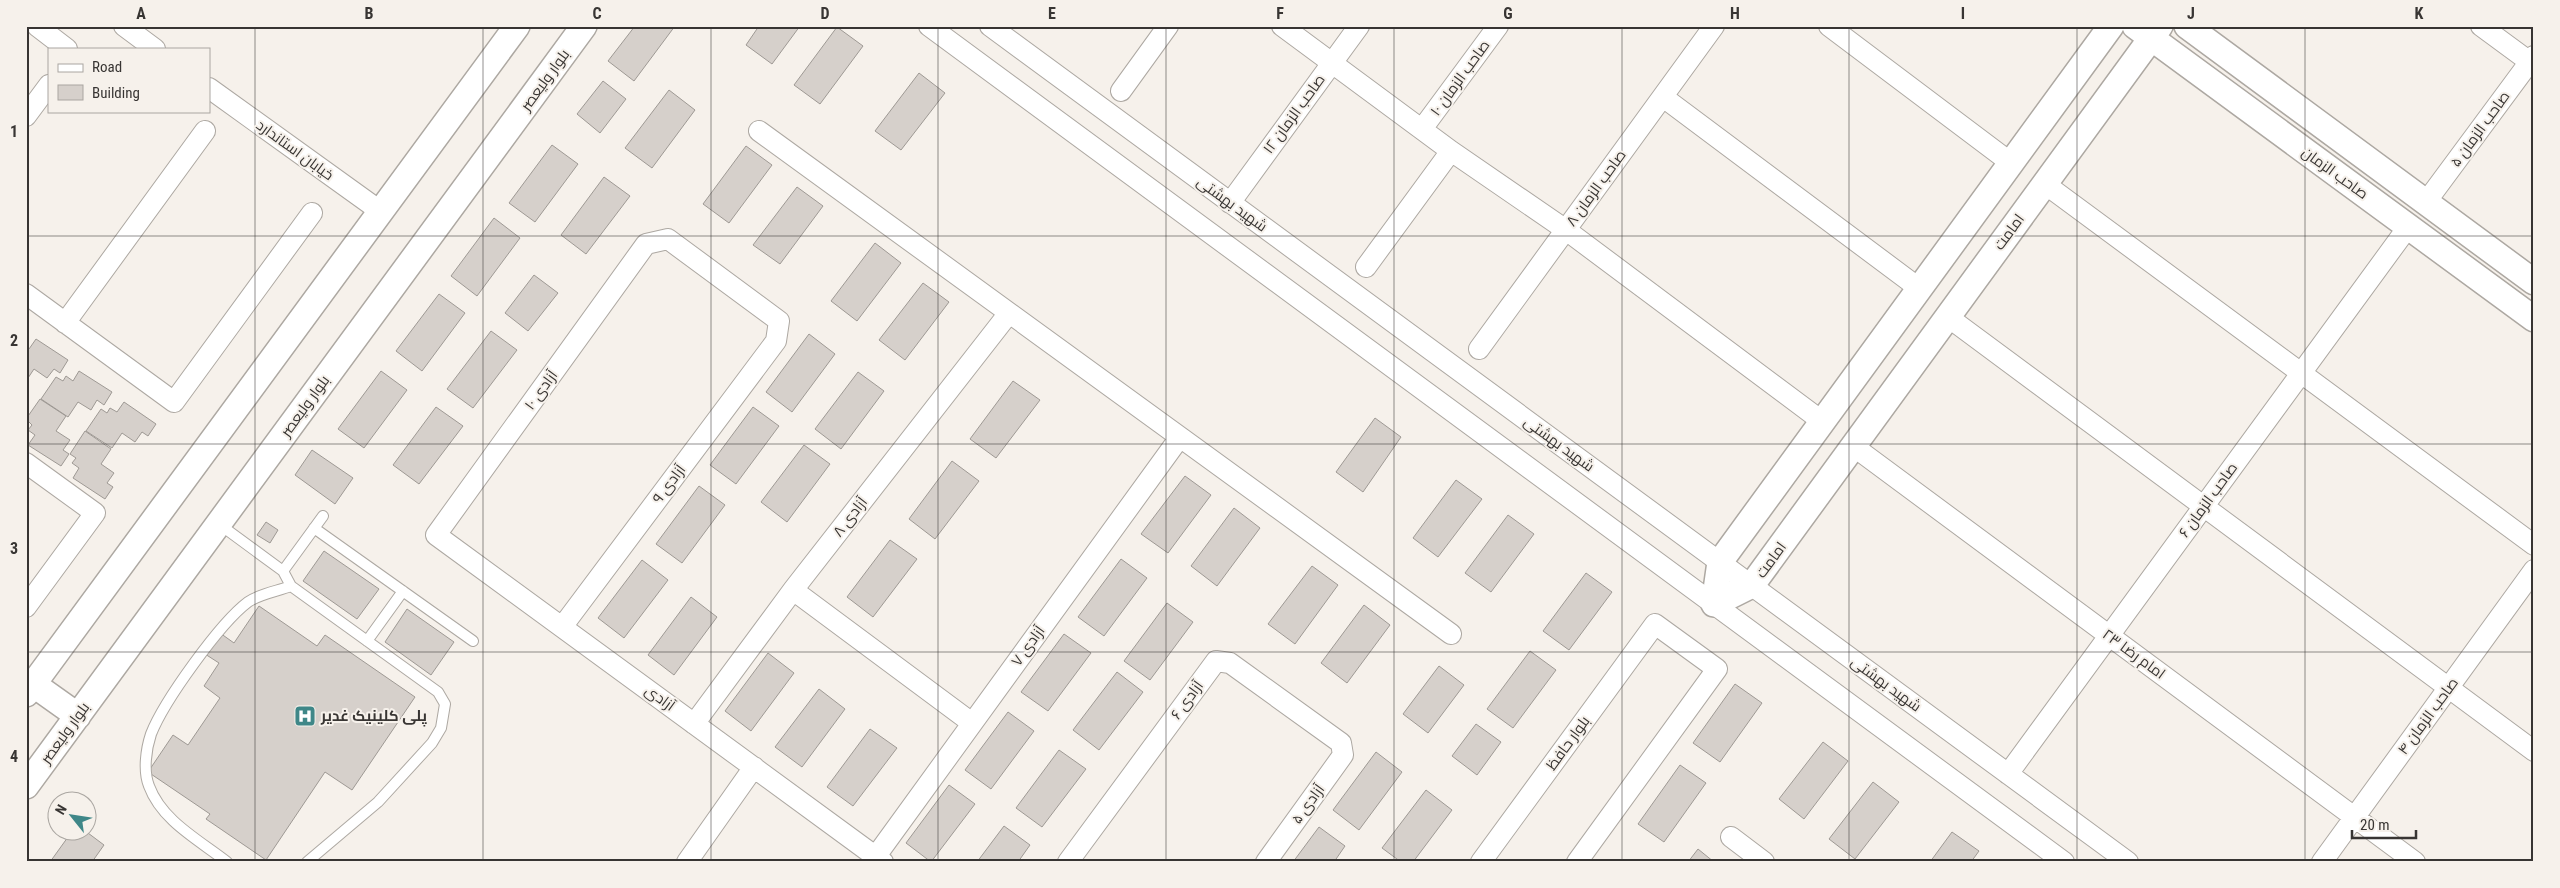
<svg xmlns="http://www.w3.org/2000/svg" width="2560" height="888" font-family="'Roboto Condensed',Cairo,sans-serif">
  <rect width="100%" height="100%" fill="#f6f1eb"/>
  <path fill="#d6d0cb" stroke="#9e9994" d="M635,26H675L634,81L608,61Z
    M759,26H800L772,64L746,45Z
    M837,27L863,46L820,104L794,85Z
    M919,73L945,93L901,150L875,131Z
    M603,81L626,99L600,133L577,114Z
    M669,90L695,110L652,168L625,148Z
    M552,145L578,164L535,222L509,203Z
    M746,146L772,165L729,223L703,204Z
    M604,177L630,196L586,254L561,235Z
    M797,187L823,206L780,264L753,245Z
    M494,218L520,238L477,296L451,276Z
    M875,243L901,263L857,321L831,301Z
    M534,275L558,293L528,331L505,313Z
    M923,283L949,302L905,360L879,340Z
    M439,294L465,313L422,371L396,351Z
    M491,331L517,350L473,408L447,389Z
    M809,334L835,354L792,412L766,392Z
    M36,339L68,360L60,373L54,369L47,378L34,369L26,381V347L29,349Z
    M79,371L112,392L104,405L97,400L91,410L78,402L68,417L41,399L56,377L63,381L66,376L73,381Z
    M381,371L407,390L364,448L338,429Z
    M858,372L884,391L841,449L815,429Z
    M1013,381L1040,400L996,458L970,439Z
    M40,399L66,416L56,431L70,440L63,450L69,454L61,466L28,445L35,435L28,430L32,425L26,419Z
    M124,402L156,424L148,436L142,432L135,442L122,433L112,448L86,431L101,409L107,413L110,408L117,412Z
    M436,407L463,426L419,484L393,465Z
    M753,407L779,426L736,484L710,465Z
    M1375,418L1401,437L1363,492L1336,472Z
    M85,431L111,449L101,464L114,473L107,483L113,487L105,499L73,478L79,468L72,463L76,458L70,454Z
    M804,445L830,464L787,522L761,502Z
    M312,450L353,478L335,504L295,475Z
    M952,461L979,481L935,539L909,519Z
    M1185,476L1211,495L1168,553L1141,534Z
    M1456,480L1482,499L1438,557L1413,538Z
    M699,486L725,505L682,563L656,544Z
    M1234,508L1260,528L1217,586L1191,566Z
    M1508,515L1534,534L1491,592L1465,573Z
    M266,522L278,530L270,543L257,535Z
    M890,540L917,559L873,617L847,597Z
    M324,551L379,589L357,619L303,581Z
    M1121,559L1147,578L1104,636L1078,617Z
    M642,560L668,580L624,638L598,618Z
    M1312,566L1338,585L1295,644L1268,624Z
    M1586,573L1612,592L1569,650L1543,631Z
    M691,597L717,617L674,675L648,655Z
    M1167,603L1193,622L1150,680L1124,661Z
    M1364,605L1390,625L1347,683L1321,663Z
    M259,606L317,646L325,635L415,697L352,790L325,772L266,860L206,819L210,814L148,772L173,735L188,745L220,698L204,686L219,663L205,654L220,633L234,643Z
    M407,609L454,642L431,675L385,642Z
    M1064,634L1091,653L1048,711L1021,692Z
    M1530,651L1556,670L1513,728L1487,709Z
    M768,653L794,673L751,731L725,711Z
    M1439,666L1464,685L1428,733L1403,714Z
    M1117,672L1143,692L1099,750L1073,730Z
    M1735,684L1762,703L1720,762L1693,743Z
    M819,689L845,709L802,767L775,747Z
    M1008,712L1034,731L991,789L965,770Z
    M1476,724L1501,742L1477,775L1452,756Z
    M870,729L897,748L853,806L827,787Z
    M1823,742L1848,761L1804,819L1779,799Z
    M1059,750L1086,769L1042,827L1016,808Z
    M1376,752L1402,772L1359,830L1333,810Z
    M1680,765L1706,783L1664,842L1638,824Z
    M1873,782L1899,802L1855,859L1829,839Z
    M949,785L975,804L931,862L906,843Z
    M1426,790L1452,810L1413,862H1401L1382,848Z
    M1004,826L1030,845L1018,862H977Z
    M1319,827L1345,846L1334,862H1293Z
    M73,830H84L104,845L92,862H50Z
    M1952,832L1979,851L1971,862H1930Z
    M1698,849L1714,862H1688Z"/>
  <g fill="none" stroke-linecap="round" stroke-linejoin="round">
    <g stroke="#ada8a2" stroke-width="12">
      <path id="service" d="M219,524L283,571L291,586L438,692L445,704L441,728L432,743L378,802L307,862
        M314,528L473,641
        M283,571L323,516
        M367,641L403,591
        M227,862C199,840 162,821 149,786C143,771 146,749 151,734C164,701 220,623 248,602C259,594 278,591 291,586"/>
    </g>
    <g stroke="#ada8a2" stroke-width="22">
      <path id="minor" d="M37,26L67,49
        M124,26L155,49
        M929,26L2064,862
        M990,26L2128,862
        M1282,26L1451,151L1566,230L1823,422
        M1829,26L2011,163
        M2481,26L2534,65
        M209,88L380,211
        M1121,91L1168,26
        M1663,97L1920,289
        M26,116L49,85
        M1422,129L1498,26
        M759,131L1451,634
        M2045,184L2534,545
        M2426,202L2534,56
        M1230,203L1359,26
        M1366,267L1451,151
        M26,294L174,402L312,213
        M1948,317L2534,751
        M65,323L205,131
        M1479,349L1714,26
        M1853,446L2415,862
        M26,463L95,513L26,607
        M793,590L972,723
        M562,627L776,341L779,321L668,239L646,244L436,535L883,862
        M694,724L793,590L1009,313
        M2008,774L2408,227
        M1731,837L1764,862
        M876,856L1180,437
        M687,862L754,767
        M1068,862L1216,661L1230,663L1341,743L1343,755L1266,862
        M1481,862L1655,624L1717,669L1577,862
        M2322,862L2534,570"/>
    </g>
    <g stroke="#ada8a2" stroke-width="28">
      <path id="tertiary" d="M2135,26L2534,319
        M2187,26L2534,282
        M1714,604L1752,585L2160,26
        M1714,604L1720,562L2111,26
        M33,684L78,716
        M26,694L517,26
        M26,786L584,26"/>
    </g>
    <use href="#service" stroke="#fff" stroke-width="10"/>
    <use href="#minor" stroke="#fff" stroke-width="20"/>
    <use href="#tertiary" stroke="#fff" stroke-width="25"/>
  </g>
  <path fill="none" stroke="#383533" stroke-width="1" stroke-opacity="0.55" d="M255,26V862M483,26V862M711,26V862M938,26V862M1166,26V862M1394,26V862M1622,26V862M1849,26V862M2077,26V862M2305,26V862M26,236H2534M26,444H2534M26,652H2534"/>
  <defs>
    <g id="hospital-square" transform="scale(1.125)"><rect x="-9" y="-9" width="18" height="18" rx="4" fill="#3f8788" stroke="#f6f1eb"/><path d="M-5-5h3v3.5h4V-5h3V5h-3V1.5h-4V5h-3Z" fill="#fff"/></g>
  </defs>
  <g fill-rule="evenodd">
    <use href="#hospital-square" x="305" y="716"/>
  </g>
  <g text-anchor="middle" stroke-width="4" stroke-linejoin="round" paint-order="stroke">
    <g font-size="15" fill="#383533" stroke="#f6f1eb">
      <text transform="translate(1460 78) rotate(-54)" y="5">صاحب الزمان ۱۰</text>
      <text transform="translate(545 80) rotate(-54)" y="5">بلوار ولیعصر</text>
      <text transform="translate(1294 114) rotate(-54)" y="5">صاحب الزمان ۱۲</text>
      <text transform="translate(2480 129) rotate(-54)" y="5">صاحب الزمان ۵</text>
      <text transform="translate(295 150) rotate(36)" y="5">خیابان استاندارد</text>
      <text transform="translate(2335 173) rotate(36)" y="5">صاحب الزمان</text>
      <text transform="translate(1596 188) rotate(-54)" y="5">صاحب الزمان ۸</text>
      <text transform="translate(1232 204) rotate(36)" y="5">شهید بهشتی</text>
      <text transform="translate(2009 232) rotate(-54)" y="5">امامت</text>
      <text transform="translate(541 390) rotate(-54)" y="5">آزادی ۱۰</text>
      <text transform="translate(305 406) rotate(-54)" y="5">بلوار ولیعصر</text>
      <text transform="translate(1559 444) rotate(36)" y="5">شهید بهشتی</text>
      <text transform="translate(669 484) rotate(-53)" y="5">آزادی ۹</text>
      <text transform="translate(2208 500) rotate(-54)" y="5">صاحب الزمان ۶</text>
      <text transform="translate(850 517) rotate(-52)" y="5">آزادی ۸</text>
      <text transform="translate(1771 560) rotate(-54)" y="5">امامت</text>
      <text transform="translate(1028 646) rotate(-54)" y="5">آزادی ۷</text>
      <text transform="translate(2134 654) rotate(36)" y="5">امام رضا ۲۳</text>
      <text transform="translate(1886 684) rotate(36)" y="5">شهید بهشتی</text>
      <text transform="translate(660 698) rotate(36)" y="5">آزادی</text>
      <text transform="translate(1187 700) rotate(-54)" y="5">آزادی ۶</text>
      <text transform="translate(2428 716) rotate(-54)" y="5">صاحب الزمان ۴</text>
      <text transform="translate(65 733) rotate(-54)" y="5">بلوار ولیعصر</text>
      <text transform="translate(1568 743) rotate(-54)" y="5">بلوار حافظ</text>
      <text transform="translate(1308 804) rotate(-54)" y="5">آزادی ۵</text>
    </g>
    <g font-size="15" font-weight="bold" fill="#383533" stroke="#f6f1eb" text-anchor="start">
      <text x="321" y="721">پلی کلینیک غدیر</text>
    </g>
  </g>
  <rect width="2560" height="888" fill="none" stroke="#f6f1eb" stroke-width="55"/>
  <rect x="48" y="48" width="162" height="65" fill="#f6f1eb" stroke="#aaa6a1"/>
  <rect x="58" y="64" width="25" height="8" fill="#ffffff" stroke="#aaa6a1"/>
  <text x="92" y="72" font-size="15" fill="#383533">Road</text>
  <rect x="58" y="85" width="25" height="15" fill="#d6d0cb" stroke="#aaa6a1"/>
  <text x="92" y="98" font-size="15" fill="#383533">Building</text>
  <g transform="translate(72 816) rotate(300)"><circle r="24" fill="#f6f1eb" stroke="#aaa6a1"/>
  <path d="M0-4L9 19L0 12L-9 19Z" fill="#3f8788"/>
  <text y="-8" font-size="14" font-weight="bold" text-anchor="middle" fill="#383533">N</text>
  </g>
  <path d="M2352 830v8h64v-8" fill="none" stroke="#383533" stroke-width="2.5"/>
  <text x="2360" y="830" font-size="15" fill="#383533" stroke="#f6f1eb" stroke-width="4" paint-order="stroke">20 m</text>
  <rect x="28" y="28" width="2504" height="832" fill="none" stroke="#383533" stroke-width="2"/>
  <g font-size="16" text-anchor="middle" font-weight="bold" fill="#383533">
    <text x="141" y="19">A</text>
    <text x="369" y="19">B</text>
    <text x="597" y="19">C</text>
    <text x="825" y="19">D</text>
    <text x="1052" y="19">E</text>
    <text x="1280" y="19">F</text>
    <text x="1508" y="19">G</text>
    <text x="1735" y="19">H</text>
    <text x="1963" y="19">I</text>
    <text x="2191" y="19">J</text>
    <text x="2419" y="19">K</text>
    <text x="14" y="137">1</text>
    <text x="14" y="346">2</text>
    <text x="14" y="554">3</text>
    <text x="14" y="762">4</text>
  </g>
</svg>
